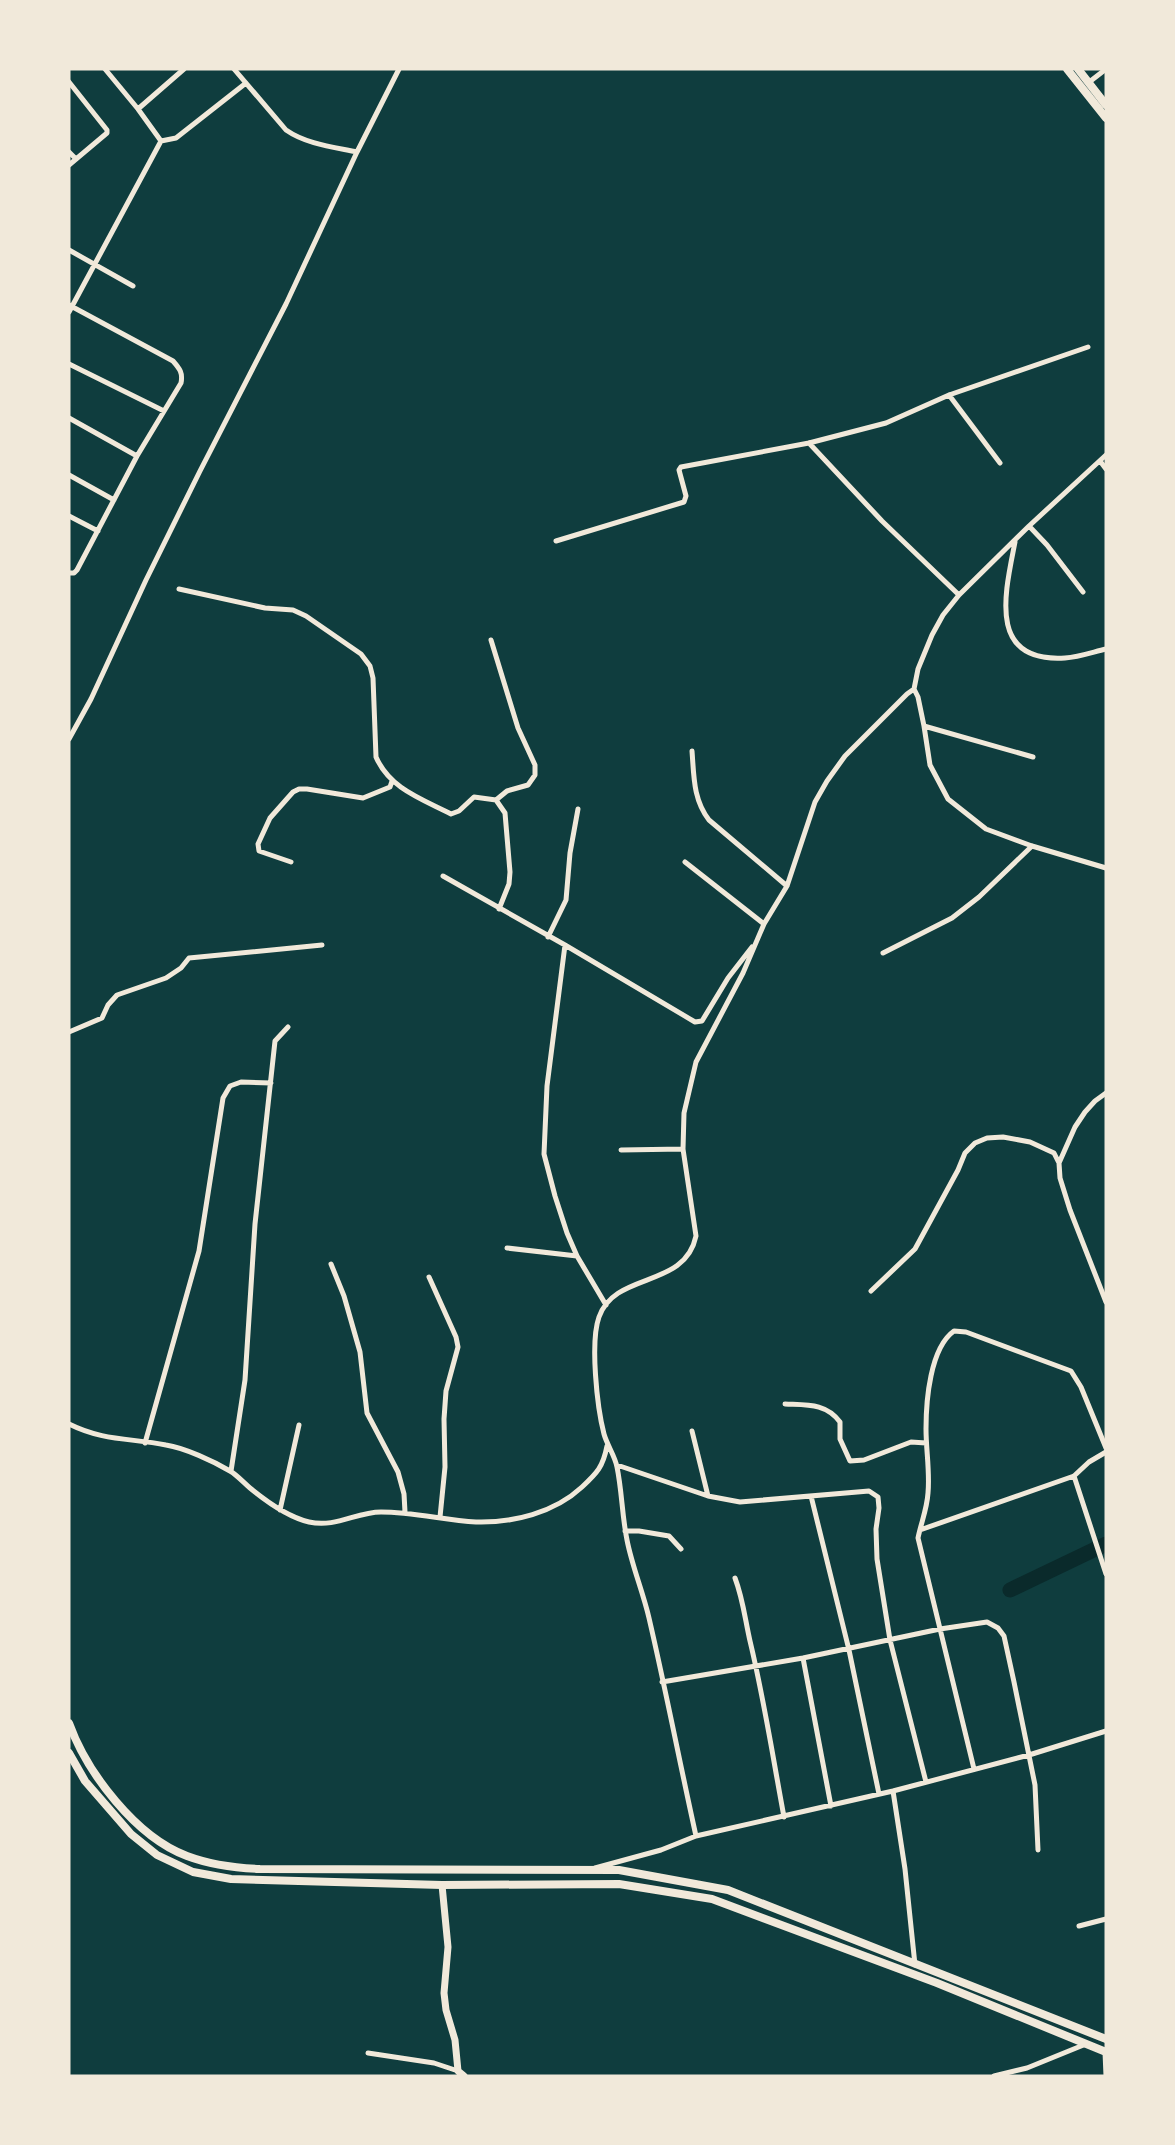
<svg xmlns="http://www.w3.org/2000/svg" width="1175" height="2145" font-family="'Archivo Narrow',sans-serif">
  <rect width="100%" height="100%" fill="#0f3d3e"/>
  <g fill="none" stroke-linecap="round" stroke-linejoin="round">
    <path stroke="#0a2a2b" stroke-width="15" d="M1010,1590L1106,1544"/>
    <path stroke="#f1e9da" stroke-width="5" d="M234,69L286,130C306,144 333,147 357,152
      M69,82L107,130V133L69,165
      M1088,83L1106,69
      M138,109L184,69
      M161,141L176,138L246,83
      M69,152L76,159
      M69,250L133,286
      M69,305L173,361C180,369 183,373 181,383L137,456L77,570L74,573H69
      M69,312L161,141L138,109L105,69
      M69,364L164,411
      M949,395L1000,463
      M69,418L137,456
      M809,443L882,521L959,595
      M1106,455L1029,526L959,595L943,615L932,635L918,669L914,689L918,697L924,726L930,765L948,799L986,829L1032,846L1106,868
      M1100,461L1106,469
      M69,475L114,500
      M69,516L98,531
      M1029,526L1047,545L1083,592
      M556,541L684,502L686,496L679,470L681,467L809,443L886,423L949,395L1088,347
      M1015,542C1005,593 987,663 1065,658C1079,657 1093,652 1106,649
      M179,589L265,608L293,610L306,616L361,654L370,666L373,678L376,757C390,789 422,799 451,814L459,811L474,797L496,800L505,813L510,872L509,884L499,909
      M491,640L518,728L535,765V775L528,785L507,791L496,800
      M924,726L1033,757
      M69,739L91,699L146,580L200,471L286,304L357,152L399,69
      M692,751C694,776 693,799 709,820L787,886
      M291,862L259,851L258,844L270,818L293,792L299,789H307L363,798L390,787L392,781
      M685,862L764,924
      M443,876L565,945L695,1022L702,1021L728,978L752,947
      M548,937L566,900L570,853L578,809
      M565,945L547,1086L544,1154L555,1196L567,1233L577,1256L606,1305
      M883,953L952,918L979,897L1032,846
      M69,1032L102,1018L108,1005L117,995L166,978L181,968L189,958L322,945
      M1106,1093L1095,1101L1085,1112L1075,1127L1059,1163L1060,1178L1070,1210L1106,1302
      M621,1150L683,1149
      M507,1248L577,1256
      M331,1264L344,1296L360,1352L367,1413L398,1472L404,1494L405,1512
      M429,1277L456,1337L458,1347L446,1391L444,1419L445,1467L440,1517
      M871,1291L915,1249L958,1170L965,1153L975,1143L987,1138L1003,1137L1030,1142L1054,1153L1059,1163
      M785,1404C807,1405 826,1403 840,1422V1439L850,1461L864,1460L911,1442L926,1443
      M69,1424C103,1441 130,1438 166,1445C185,1448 213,1461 230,1471C237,1475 244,1483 250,1488C267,1502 288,1517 309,1522C336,1528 356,1512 381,1512C413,1512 444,1520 476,1522C513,1523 554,1513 582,1487C597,1473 603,1467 607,1446
      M692,1431L708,1496
      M145,1443L199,1251L223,1098L230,1086L241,1082L271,1083
      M617,1465L708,1496L740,1502L869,1491L878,1497L879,1508L876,1529L877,1559L890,1640L926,1782
      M231,1471L245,1380L255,1224L275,1041L288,1027
      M1074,1476L1106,1574
      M811,1496L849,1650L879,1794
      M280,1510L299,1425
      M920,1530L1074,1476L1089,1462L1106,1452
      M625,1531H639L669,1536L681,1549
      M735,1578C743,1599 745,1619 750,1641C764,1699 773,1758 784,1817
      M803,1658L831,1806
      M662,1682L803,1658L940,1629L987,1622L998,1628L1004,1636L1014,1682L1035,1785L1038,1850
      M974,1769L918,1538C921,1523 927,1509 928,1493C930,1472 926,1450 926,1429C926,1401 930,1348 954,1331L966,1332L1071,1371L1081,1387L1106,1448
      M893,1791L905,1869L915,1965
      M696,1836C680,1764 666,1691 649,1618C643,1592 632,1566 627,1540C622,1516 622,1491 617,1467C615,1456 607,1445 604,1434C597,1407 590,1342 599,1317C615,1271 685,1289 696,1236L683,1149L684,1113L696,1062L743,973L764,924L787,886L815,802L827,781L845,756L907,694L914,689
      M595,1868L661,1850L696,1836L893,1791L1029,1755L1106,1731
      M1079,1926L1106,1919
      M1105,2052L1106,2076
      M368,2053L434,2063L458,2071
      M994,2076L1027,2068L1086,2044"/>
    <path stroke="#f1e9da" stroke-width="7" d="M442,1885L448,1947L444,1993L446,2010L455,2040L458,2071L464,2076"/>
    <path stroke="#f1e9da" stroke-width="8" d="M69,1723C87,1773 136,1837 187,1856C211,1865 235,1868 260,1869L619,1870L728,1890L1106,2039
      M69,1753L85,1781L131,1834L157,1855L193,1872L231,1879L442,1885L619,1884L712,1899L937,1983L1106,2052"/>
    <path stroke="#f1e9da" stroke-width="8" d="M1067,69L1106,118
      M1078,69L1106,105"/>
  </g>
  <rect width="1175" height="2145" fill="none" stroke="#f1e9da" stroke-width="141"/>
</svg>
